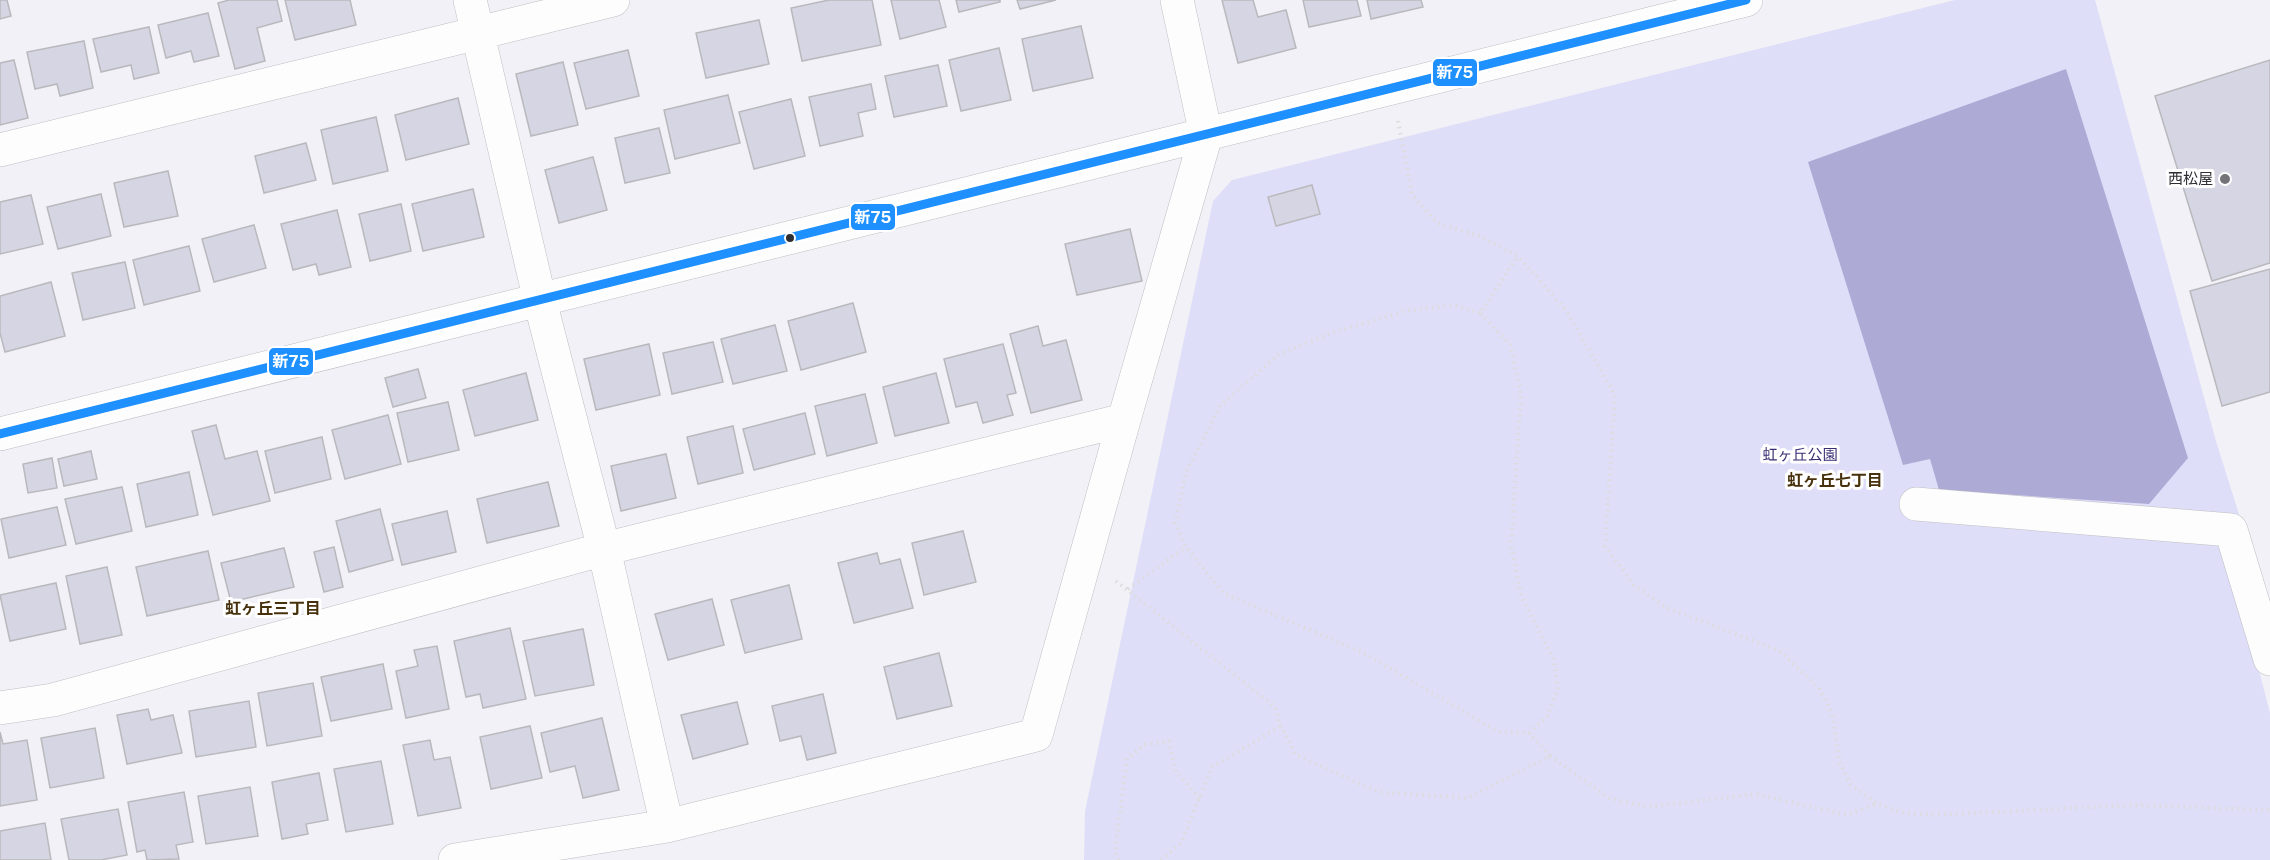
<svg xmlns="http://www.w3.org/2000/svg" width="2270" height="860" font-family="'Public Sans','Noto Sans JP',sans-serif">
  <rect width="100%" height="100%" fill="#f1f1f7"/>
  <path fill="#dfdef8" d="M1955,0H2095L2216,441L2264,594L2241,601L2270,713V860H1084L1085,811L1213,201L1232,180Z"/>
  <path fill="#adaad5" d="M2066,69L2188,458L2149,504L1939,490L1930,459L1903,465L1808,162Z"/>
  <path fill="#d6d5e3" stroke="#b9b9bd" stroke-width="1.5" d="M0,0H7L11,16L0,19Z
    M229,0H277L282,21L257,28L265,61L235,69L218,3Z
    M285,0H350L356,25L295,40Z
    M829,0H872L881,45L802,61L791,8Z
    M891,0H939L946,27L900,39Z
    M956,0H1000V2L959,12Z
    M1017,0H1056L1020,9Z
    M1222,0H1253L1258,17L1286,10L1296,48L1238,63Z
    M1303,0H1357L1361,16L1309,27Z
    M1367,0H1421L1423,7L1371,19Z
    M208,13L219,56L194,62L191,51L166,58L158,25Z
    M759,20L769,64L706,78L696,33Z
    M1081,26L1093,78L1033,91L1022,39Z
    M149,27L159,73L134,79L131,65L101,72L93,39Z
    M84,41L93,88L60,96L57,84L35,89L27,52Z
    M999,48L1011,100L961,111L949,60Z
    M628,50L639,96L586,109L574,63Z
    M14,60L28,118L0,125V63Z
    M2270,60V263L2212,281L2155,96Z
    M563,62L578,125L531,136L516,74Z
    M938,65L947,106L894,117L885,76Z
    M871,84L876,109L858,113L863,136L820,146L809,97Z
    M728,95L740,143L675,159L664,110Z
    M458,98L469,144L406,160L395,115Z
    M791,99L805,156L754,169L739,112Z
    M376,117L388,171L333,184L321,130Z
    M659,128L670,173L625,183L615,138Z
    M306,143L316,180L264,193L255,156Z
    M593,157L607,210L559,223L545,170Z
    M168,171L178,216L124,227L114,183Z
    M1312,185L1320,214L1276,226L1268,197Z
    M473,189L484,237L423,251L412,204Z
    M101,194L111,236L58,249L47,207Z
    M31,195L43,244L0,254V202Z
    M401,204L411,251L370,261L359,214Z
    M337,210L351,267L319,275L316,264L293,270L281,224Z
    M254,225L266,268L214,282L202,239Z
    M1130,229L1142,281L1077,295L1065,244Z
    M189,246L200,291L144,305L133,260Z
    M125,262L135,308L83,320L72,273Z
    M2270,269V392L2222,406L2190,291Z
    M51,282L65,336L5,352L0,333V296Z
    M853,303L866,352L801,370L788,321Z
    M775,325L787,371L733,384L721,339Z
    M1038,326L1043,346L1066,340L1082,400L1031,413L1010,334Z
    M713,342L723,382L672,394L663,353Z
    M649,344L660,395L596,410L584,359Z
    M1003,344L1016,393L1007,395L1013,415L983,423L977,402L956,407L944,359Z
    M418,369L426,398L393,407L385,378Z
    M526,373L538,420L475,436L463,390Z
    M936,373L949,423L895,436L883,387Z
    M865,394L877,443L827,456L815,406Z
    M448,402L459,450L408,462L397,413Z
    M805,413L815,454L754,470L743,429Z
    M388,415L401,464L345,479L332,430Z
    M216,425L225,459L257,451L270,501L213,515L192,431Z
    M733,426L743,473L698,484L687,437Z
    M322,437L331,479L275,493L265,451Z
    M91,451L97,479L64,486L58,459Z
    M666,454L676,498L621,511L611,466Z
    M52,458L57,488L28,493L23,464Z
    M189,472L198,515L146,527L137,484Z
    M548,482L559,526L487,543L477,499Z
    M122,487L132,531L76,544L65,499Z
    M57,507L66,545L9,558L1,519Z
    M380,509L393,560L349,572L336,521Z
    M447,511L456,552L402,565L392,524Z
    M963,531L976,582L924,595L912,543Z
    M334,547L343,587L324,592L314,552Z
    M284,548L294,587L231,602L221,563Z
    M208,551L219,600L147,616L136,567Z
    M877,553L880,564L900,559L913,608L854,623L838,563Z
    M107,567L122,635L80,644L66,576Z
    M56,583L66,629L10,641L0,595Z
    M789,585L802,639L745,653L731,600Z
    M712,599L724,645L668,660L655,614Z
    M510,628L526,699L483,708L480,694L466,697L454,641Z
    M583,629L594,685L535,696L523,641Z
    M437,646L449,709L406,718L396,671L418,666L414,650Z
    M939,653L952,706L897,719L884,667Z
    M383,664L392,709L331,721L321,677Z
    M313,683L322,736L267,746L258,693Z
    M823,694L836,753L807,760L801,736L780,741L772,706Z
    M249,701L256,747L196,757L189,711Z
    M737,702L748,744L693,759L681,715Z
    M148,709L151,720L173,715L182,753L127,764L117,715Z
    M602,718L619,790L583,798L575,766L550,772L541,733Z
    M530,726L542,778L491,789L480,737Z
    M95,728L104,778L50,788L41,738Z
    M0,732L3,744L27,740L37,800L0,806Z
    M430,740L434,760L450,757L461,808L418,816L403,745Z
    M381,761L393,824L346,832L334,769Z
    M319,773L328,820L306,824L308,834L282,839L272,782Z
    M250,787L258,836L206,844L198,796Z
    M184,792L193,842L176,845L179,859L147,860L145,850L137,852L128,802Z
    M118,809L127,855L101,860H69L61,819Z
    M45,823L51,860H0V831Z"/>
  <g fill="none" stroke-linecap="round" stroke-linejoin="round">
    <g stroke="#bfbfc3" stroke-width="34">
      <path id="minor" d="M470,0L540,301L604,549L667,826
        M0,150L613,0
        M1916,504L2231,530L2270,659
        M0,708L53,700L604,549L1124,420
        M455,860L667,826L1036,735L1124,420L1206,135L1177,0"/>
    </g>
    <g stroke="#bfbfc3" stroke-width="34">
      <path id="tertiary" d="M0,434L1746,0"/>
    </g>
    <path stroke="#dcdcdd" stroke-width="4" stroke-dasharray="1.5 4.5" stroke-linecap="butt" d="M1398,121L1412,195L1437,223L1480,236L1518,256L1566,310L1615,395L1605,546L1634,585L1665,607L1780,651L1819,688L1832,713L1840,763L1851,785L1877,804L1904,813L1935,815L2134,805L2270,810
      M1480,313L1454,305L1405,311L1332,333L1279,354L1220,406L1186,472L1175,523L1186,547L1223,593L1362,652L1499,732L1529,733L1547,716L1558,689L1554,660L1521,596L1511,544L1521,396L1510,345L1480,313L1518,256
      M1116,581L1275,707L1281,726L1296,755L1378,792L1468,798L1550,756L1529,733
      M1128,589L1186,547
      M1550,756L1609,798L1647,807L1756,794L1846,815L1877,804
      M1119,860L1115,853L1127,758L1145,745L1169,741L1176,772L1200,798
      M1161,860L1181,843L1212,767L1281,726"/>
    <use href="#minor" stroke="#fdfdfe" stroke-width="33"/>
    <use href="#tertiary" stroke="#fdfdfe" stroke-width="33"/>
    <g stroke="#fff" stroke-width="14">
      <path id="bus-1" d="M0,434L1746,0"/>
    </g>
    <use href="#bus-1" stroke="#1e90ff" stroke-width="9"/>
  </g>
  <circle fill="#737378" stroke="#fff" stroke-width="2" cx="2225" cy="179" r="6"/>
  <circle fill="#2f2f33" stroke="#fff" stroke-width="2" cx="790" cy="238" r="5"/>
  <g text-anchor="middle" stroke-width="6" stroke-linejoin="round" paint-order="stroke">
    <g font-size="15" fill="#2f2f33" stroke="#fff" text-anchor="end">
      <text x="2213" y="184">西松屋</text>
    </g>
    <g font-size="15" fill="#392d74" stroke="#fff">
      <text x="1800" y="460">虹ヶ丘公園</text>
    </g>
    <g font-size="16" font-weight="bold" fill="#47310c" stroke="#fff">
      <text x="1835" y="486">虹ヶ丘七丁目</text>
      <text x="273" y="614">虹ヶ丘三丁目</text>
    </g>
  </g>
  <g stroke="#fff" stroke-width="2">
    <rect x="1432" y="58" width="46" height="29" rx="6" fill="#1e90ff"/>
    <rect x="850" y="203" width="46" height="28" rx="6" fill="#1e90ff"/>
    <rect x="268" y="347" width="46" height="29" rx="6" fill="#1e90ff"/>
  </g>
  <g font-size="16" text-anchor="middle" font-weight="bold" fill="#fff">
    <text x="1455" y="78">新75</text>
    <text x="873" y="223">新75</text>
    <text x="291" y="367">新75</text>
  </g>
</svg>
